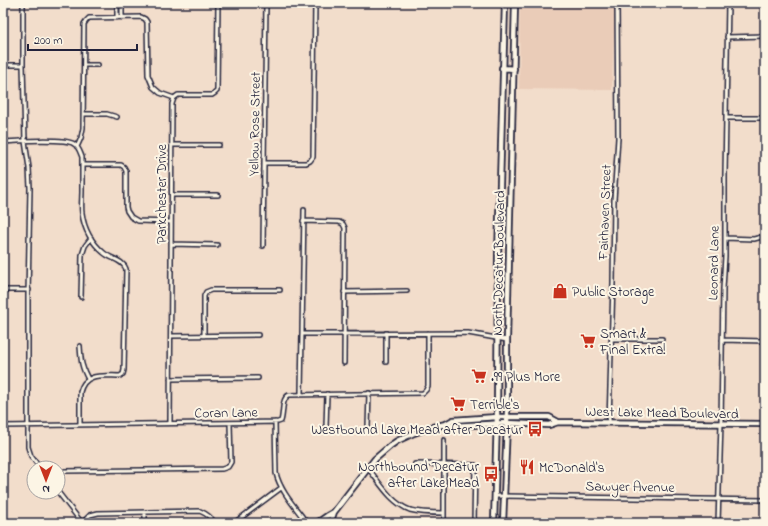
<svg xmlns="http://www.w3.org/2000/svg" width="768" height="526" font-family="'Indie Flower',sans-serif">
  <rect width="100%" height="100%" fill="#f2ddcb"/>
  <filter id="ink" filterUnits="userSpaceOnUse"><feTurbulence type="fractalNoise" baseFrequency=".025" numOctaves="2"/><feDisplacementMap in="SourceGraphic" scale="8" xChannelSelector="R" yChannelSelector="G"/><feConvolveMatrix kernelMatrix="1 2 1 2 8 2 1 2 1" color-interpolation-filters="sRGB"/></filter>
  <g filter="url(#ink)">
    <path fill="#eaccb8" d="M520,3H615L612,90L519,89Z"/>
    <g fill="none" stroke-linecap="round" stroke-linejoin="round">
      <g stroke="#22223b" stroke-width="6">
        <path id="minor" d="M23,3V65L25,141L29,168L30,188L28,296V447L31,456L40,468
          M117,3V18
          M122,3V18
          M727,37L765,36
          M3,65H23
          M84,65H98
          M83,114H107L117,117
          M726,118H765
          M3,142C16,141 66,138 74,144C79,147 80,152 82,157C82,168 82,180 82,191C82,198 81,206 82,213C84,229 92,243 104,253C111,259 123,260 126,269L124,370L123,374L120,376C103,376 85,372 80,392V425
          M172,145H219
          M77,147L81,138L83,128L84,24L86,21L89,18L141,17L145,19L147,22L148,75L153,87L160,93L174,98
          M264,163H306L310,161L313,157L315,3
          M82,165H121L124,167L126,171V207L127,211L131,217L138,221L171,222
          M172,195H218
          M303,221L339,222L343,224L345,228L344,363
          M725,238L754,239L765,236
          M171,244L217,245
          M263,246L266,3
          M3,290H29
          M344,292L407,291
          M81,297L82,255L85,246L91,238
          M386,333V362
          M302,334L468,333L507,340
          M171,336L258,335
          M204,336V296L206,292L211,290H280
          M612,339H662
          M722,340L765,341
          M80,346C81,360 81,366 88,379
          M170,379L258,378
          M301,394L304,210
          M275,422L276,473C280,491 296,508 307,523
          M609,422L613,283L614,200L618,138L617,3
          M170,423L172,104L174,98L178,95H212L215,93L217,91L218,3
          M3,426L278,422L281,421C284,412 281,399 289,395L423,393L426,390L428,386V333
          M326,427L327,394
          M368,427L369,393
          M415,464L475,465L474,523
          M368,468C380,483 391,503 410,510C421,513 432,513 444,513
          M58,474L65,471L222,469L228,467L231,462L230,423
          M58,492L82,523
          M495,496L765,500
          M145,512V523
          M82,523L90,515L98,513L200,511C207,514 211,517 215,523
          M234,523L281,488
          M444,523V440
          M718,523L721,423L723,289L725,256V174L728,3"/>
      </g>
      <g stroke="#22223b" stroke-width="8">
        <path id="primary" d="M502,68L514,69
          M446,424L453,426L507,423L549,425L558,422L765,424
          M317,523L327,516L334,512
          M329,523L331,521L334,512L375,459L390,446L397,441L414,433L428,428L446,424L453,420L497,417H549L558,422
          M494,523L497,417L498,256L505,3
          M503,523L507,423V340L515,3"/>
      </g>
      <use href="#minor" stroke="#fcf5e5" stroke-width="3"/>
      <use href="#primary" stroke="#fcf5e5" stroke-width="4.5"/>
    </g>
  </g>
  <defs>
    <g id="shop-bare" transform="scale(1.2)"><path d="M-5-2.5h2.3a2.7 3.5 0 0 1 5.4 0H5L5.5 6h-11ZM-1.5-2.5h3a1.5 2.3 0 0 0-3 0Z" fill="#c8321e" stroke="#fcf5e5" stroke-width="2.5" paint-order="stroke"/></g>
    <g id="supermarket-bare" transform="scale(1.2)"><path d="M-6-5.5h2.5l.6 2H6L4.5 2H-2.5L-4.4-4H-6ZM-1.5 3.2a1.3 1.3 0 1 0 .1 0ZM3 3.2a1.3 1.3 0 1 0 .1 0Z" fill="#c8321e" stroke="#fcf5e5" stroke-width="2.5" paint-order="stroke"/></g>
    <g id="bus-bare" transform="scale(1.2)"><path d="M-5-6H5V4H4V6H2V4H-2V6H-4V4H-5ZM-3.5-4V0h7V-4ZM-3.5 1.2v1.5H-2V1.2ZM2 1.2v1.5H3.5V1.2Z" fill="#c8321e" stroke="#fcf5e5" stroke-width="2.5" paint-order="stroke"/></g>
    <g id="restaurant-bare" transform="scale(1.2)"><path d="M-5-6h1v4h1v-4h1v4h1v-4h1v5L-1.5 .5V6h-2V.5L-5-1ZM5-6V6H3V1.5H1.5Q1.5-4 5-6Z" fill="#c8321e" stroke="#fcf5e5" stroke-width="2.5" paint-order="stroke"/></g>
  </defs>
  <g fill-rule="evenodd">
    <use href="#shop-bare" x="560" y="291"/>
    <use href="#supermarket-bare" x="588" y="341"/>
    <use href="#supermarket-bare" x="479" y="376"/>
    <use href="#supermarket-bare" x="458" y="404"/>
    <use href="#bus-bare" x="535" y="429"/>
    <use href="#restaurant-bare" x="527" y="467"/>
    <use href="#bus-bare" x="491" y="474"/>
  </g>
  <g text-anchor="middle" stroke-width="4" stroke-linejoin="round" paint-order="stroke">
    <g font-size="14" fill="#22223b" stroke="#fcf5e5">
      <text transform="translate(254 124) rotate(-89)" y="5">Yellow Rose Street</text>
      <text transform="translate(161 194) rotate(-90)" y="5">Parkchester Drive</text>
      <text transform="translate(604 212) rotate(-88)" y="5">Fairhaven Street</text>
      <text transform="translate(498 263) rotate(-89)" y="5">North Decatur Boulevard</text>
      <text transform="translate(713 263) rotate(-89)" y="5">Leonard Lane</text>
      <text transform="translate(226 412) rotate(-1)" y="5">Coran Lane</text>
      <text transform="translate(662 412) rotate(1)" y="5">West Lake Mead Boulevard</text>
      <text transform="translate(630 486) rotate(1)" y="5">Sawyer Avenue</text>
    </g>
    <g font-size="14" fill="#22223b" stroke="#fcf5e5" text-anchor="start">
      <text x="572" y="296">Public Storage</text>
      <text x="600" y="338">Smart &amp;<tspan x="600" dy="16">Final Extra!</tspan></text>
      <text x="491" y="381">.99 Plus More</text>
      <text x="470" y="409">Terrible's</text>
      <text x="523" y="434" text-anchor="end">Westbound Lake Mead after Decatur</text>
      <text x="479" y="471" text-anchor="end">Northbound Decatur<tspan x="479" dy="16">after Lake Mead</tspan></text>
      <text x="539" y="472">McDonald's</text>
    </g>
  </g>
  <rect width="768" height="526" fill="none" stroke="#fcf5e5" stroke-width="16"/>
  <rect x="8" y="8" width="752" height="510" fill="none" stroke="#22223b" stroke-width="1.5" filter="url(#ink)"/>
  <g transform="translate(46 480) rotate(180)"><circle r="19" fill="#fcf5e5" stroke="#a5a1a1"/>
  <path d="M0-3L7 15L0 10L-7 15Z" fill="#c8321e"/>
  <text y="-6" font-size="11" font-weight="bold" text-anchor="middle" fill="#22223b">N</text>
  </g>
  <path d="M28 44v6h109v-6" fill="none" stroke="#22223b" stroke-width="2"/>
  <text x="34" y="44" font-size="12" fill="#22223b" stroke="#fcf5e5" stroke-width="3" paint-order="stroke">200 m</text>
</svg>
